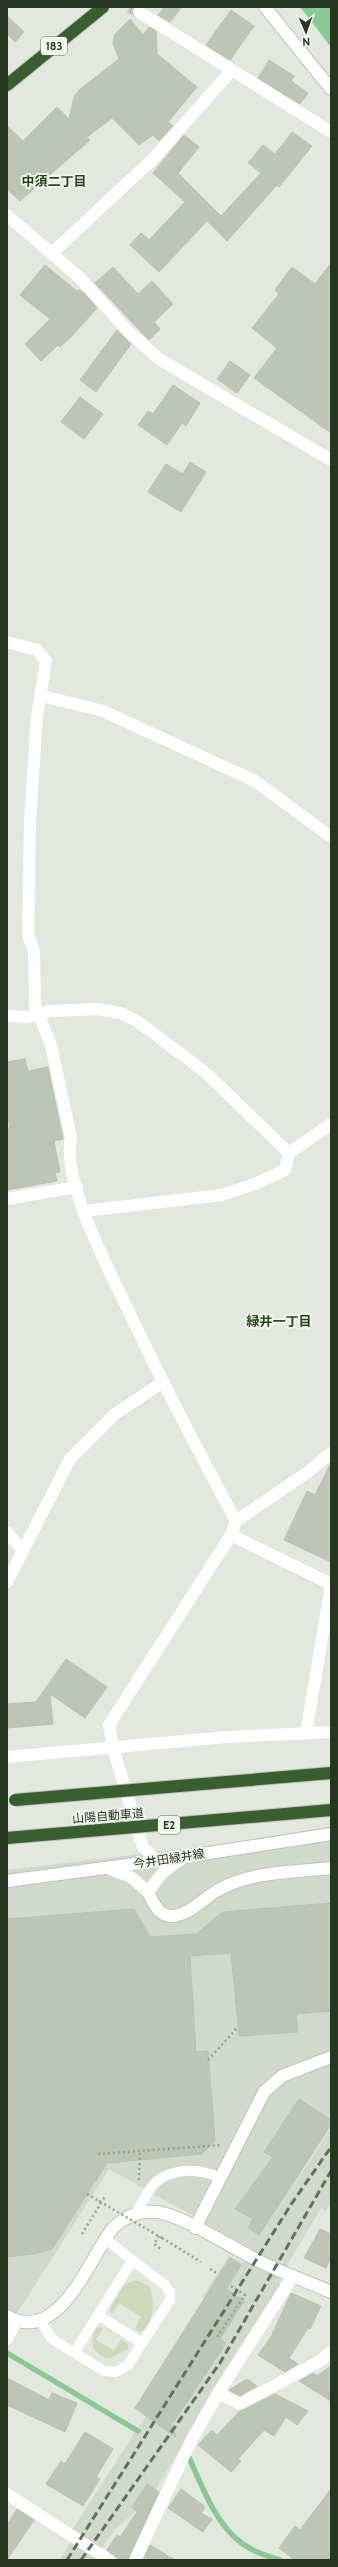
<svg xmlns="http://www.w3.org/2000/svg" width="338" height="2567" font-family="Cabin,'Noto Sans JP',sans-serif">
  <rect width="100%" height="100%" fill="#e2e8de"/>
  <path fill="#d1d8cc" d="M331,1831V2126L252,2249L109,2169L7,2329V1870Z
    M331,2128V2203L326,2211L321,2208L279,2279L281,2288L150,2498L115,2530L93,2560H60L75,2535L70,2533L217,2306L202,2297L229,2256L243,2263Z"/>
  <path fill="#cfd8b8" d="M136,2280L149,2286C155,2297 155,2327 140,2332L135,2329L141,2317L119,2303L112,2314L109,2310L124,2285Z
    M100,2327L103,2328L96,2340L114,2350L121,2339L128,2344V2349L111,2358C94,2358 88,2343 96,2329Z"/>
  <path fill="#8ac995" d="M300,7H331V47Z"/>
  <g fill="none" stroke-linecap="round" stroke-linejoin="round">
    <path stroke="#8ac995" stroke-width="5.5" d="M7,2353L138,2431
      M187,2453C201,2483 215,2525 243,2544C254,2552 267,2556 280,2560"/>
  </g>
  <path fill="#bdc5b7" stroke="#b8c1b1" d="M164,7H182L170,22L158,15Z
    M231,10L254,26L230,60L206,45Z
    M7,16L24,32L15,42L7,34Z
    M130,19L143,35L149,27L156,31L157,54L197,87L168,122L173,126L159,141L153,135L139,145L112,118L87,137L90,140L20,201L7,189V126L23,141L57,107L69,119L74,97L79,90L119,59L113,43L115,34Z
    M269,60L294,76L291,81L308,93L300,104L258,78Z
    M292,132L312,146L279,187L277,185L227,241L207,221L159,272L130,245L141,233L149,240L185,202L153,173L184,135L199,147L178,173L221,216L261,173L248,163L263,145L275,154Z
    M331,263V433L254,378L277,348L252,328L279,294L275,290L292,267L315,284Z
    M45,265L77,291L79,290L84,293L97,308L73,335L60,347L58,345L41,361L25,344L50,319L20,295Z
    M113,267L138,294L152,281L173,304L154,322L160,329L149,340L95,283Z
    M117,330L131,344L96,392L80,380Z
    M230,361L250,375L237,393L217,379Z
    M173,385L200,403L186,426L182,423L167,445L138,425L148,411L153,414Z
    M80,397L103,414L84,439L61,422Z
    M190,462L206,472L181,512L148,492L166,464L183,474Z
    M25,1059L28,1071L48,1067L63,1139L54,1141L60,1172L55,1173L57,1181L7,1190V1128H10L7,1112V1062Z
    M331,1463V1562L284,1540L307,1491L315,1495Z
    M66,1659L107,1687L85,1718L50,1694L53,1724L7,1728V1704L36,1702Z
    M331,1903V2011L296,2014L298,2032L239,2036L231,1953L190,1956L196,2052L208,2051L215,2140L202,2154L107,2163L52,2249L33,2254L7,2257V1919L134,1909L150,1937L196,1934L223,1912Z
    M299,2099L331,2120V2124L259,2235L248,2228L253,2219L235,2209L273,2157L264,2152Z
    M320,2229L331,2234V2257L326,2268L304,2258Z
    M230,2258L241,2265L226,2289L244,2301L220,2339L226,2343L173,2423L169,2419L176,2437L135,2408Z
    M291,2293L321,2306L310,2329L308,2328L289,2358L298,2364L285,2372L258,2355L271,2337Z
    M331,2366V2401L299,2381L313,2373L317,2376Z
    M7,2378L49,2400L52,2393L77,2403L65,2432L7,2405Z
    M247,2379L257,2386L240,2396L229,2390Z
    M275,2394L308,2411L297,2425L286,2417L274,2436L264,2430L238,2459L241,2461L231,2472L198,2445L212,2430L217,2435L240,2411Z
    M85,2432L113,2449L96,2477L100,2479L83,2506L46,2484L61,2461L65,2464Z
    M147,2484L159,2492L128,2560H120L107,2550L117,2535L120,2537L137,2512L132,2507Z
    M181,2489L203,2505L205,2508L201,2513L212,2519L203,2532L168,2508Z
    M331,2489V2560H295L279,2548L295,2526L300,2530Z
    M17,2509L34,2520L7,2560V2525Z
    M150,2545L175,2560H143Z"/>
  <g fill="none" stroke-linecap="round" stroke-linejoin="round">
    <path stroke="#bdc4b8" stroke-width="12" stroke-dasharray="12 6" stroke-linecap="butt" d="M130,7L139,12"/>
    <g stroke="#bac7b2" stroke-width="14">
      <path id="secondary" d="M265,7L331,89
        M7,1881L157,1861L331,1834
        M148,1892C153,1902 158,1915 170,1916C190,1916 204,1897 220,1889C253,1871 295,1872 331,1868
        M195,2228L264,2092L282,2076L331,2057
        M7,2316C58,2346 89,2260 112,2229C124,2217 138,2210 156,2212C180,2214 231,2247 255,2259C280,2272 306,2281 331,2292"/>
    </g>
    <g stroke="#bec3bc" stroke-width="14">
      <path id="highway" d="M7,85L103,7"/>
    </g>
    <path stroke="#8da981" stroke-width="2.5" stroke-dasharray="2 3" stroke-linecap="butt" d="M208,2060L238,2027
      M98,2154L221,2145
      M139,2180L140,2151
      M99,2202L107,2196
      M82,2234L101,2203
      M159,2236L154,2244L161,2249
      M162,2238L201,2262
      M210,2269L218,2274
      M217,2337L245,2295L229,2285"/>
    <path stroke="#fff" stroke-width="10" d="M136,2213C151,2188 153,2175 184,2171C198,2170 208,2172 220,2178
      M98,2315L142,2343
      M40,2320L52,2339L104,2371L116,2372L128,2365L170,2300V2292L165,2285L105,2239
      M74,2353L132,2261"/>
    <path stroke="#fff" stroke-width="12" d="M139,12L331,132
      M7,215L80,278L129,332L159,359L331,460
      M51,254L153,159L232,70
      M7,642L37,650L46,661L37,716L30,822L28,935L34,951L35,1006L51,1045L71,1138C61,1181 111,1274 130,1314C163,1384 199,1453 236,1521
      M42,696L103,711L255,781L331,837
      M7,1016L28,1017L50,1011L98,1009L120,1013L137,1021L205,1072L289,1153L285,1170L255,1184L222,1195L84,1211
      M289,1153L331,1124
      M7,1199L77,1187
      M7,1532L23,1551
      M231,1535L331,1584
      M7,1582L70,1459L115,1414L163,1382
      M306,1733L331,1585
      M7,1757L227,1737L331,1732
      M157,1861L143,1847L113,1748L109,1725L231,1535L236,1521L308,1472L331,1453
      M107,1868L131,1877L148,1892L163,1872L184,1857
      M7,2339L16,2321
      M218,2393L240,2404L320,2361L331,2352
      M7,2494L109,2560
      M135,2560L191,2441L218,2393L293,2276"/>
    <use href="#secondary" stroke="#fff" stroke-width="12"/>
    <use href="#highway" stroke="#395f30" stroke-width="12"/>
    <path stroke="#61725b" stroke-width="3" stroke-dasharray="8 4" stroke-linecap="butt" d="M67,2560L292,2203L331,2147
      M81,2560L220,2363L331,2171"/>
    <g stroke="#bec3bc" stroke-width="14" stroke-linecap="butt">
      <path id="highway-bridge" d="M15,1800L331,1773
        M7,1838L331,1810"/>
    </g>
    <path stroke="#8da981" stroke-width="2.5" stroke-dasharray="2 3" stroke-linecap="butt" d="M87,2194L162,2238"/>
    <use href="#highway-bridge" stroke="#395f30" stroke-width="12"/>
  </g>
  <g text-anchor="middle" stroke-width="4" stroke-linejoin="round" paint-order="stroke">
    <g fill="#f2f5ee" stroke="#646f5e" stroke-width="1">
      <rect x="41" y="37" width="26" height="18" rx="3"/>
      <rect x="158" y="1816" width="22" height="18" rx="3"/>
    </g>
    <g font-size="11" font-weight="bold" fill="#273621">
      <text x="54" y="50">183</text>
      <text x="169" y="1829">E2</text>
    </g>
    <g font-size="12" fill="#273621" stroke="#f2f5ee">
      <text transform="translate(108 1816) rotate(-5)" y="4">山陽自動車道</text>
      <text transform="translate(169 1859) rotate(-9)" y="4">今井田緑井線</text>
    </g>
    <g font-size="13" font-weight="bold" fill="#28461f" stroke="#f2f5ee">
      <text x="54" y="186">中須二丁目</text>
      <text x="279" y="1326">緑井一丁目</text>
    </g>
  </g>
  <rect width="338" height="2567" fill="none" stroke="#273621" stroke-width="16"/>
  <g transform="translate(306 32) rotate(178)" stroke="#f2f5ee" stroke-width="3" paint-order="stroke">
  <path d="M0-3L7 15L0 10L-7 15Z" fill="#273621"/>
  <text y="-6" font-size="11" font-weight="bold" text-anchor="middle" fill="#273621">N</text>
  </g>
</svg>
